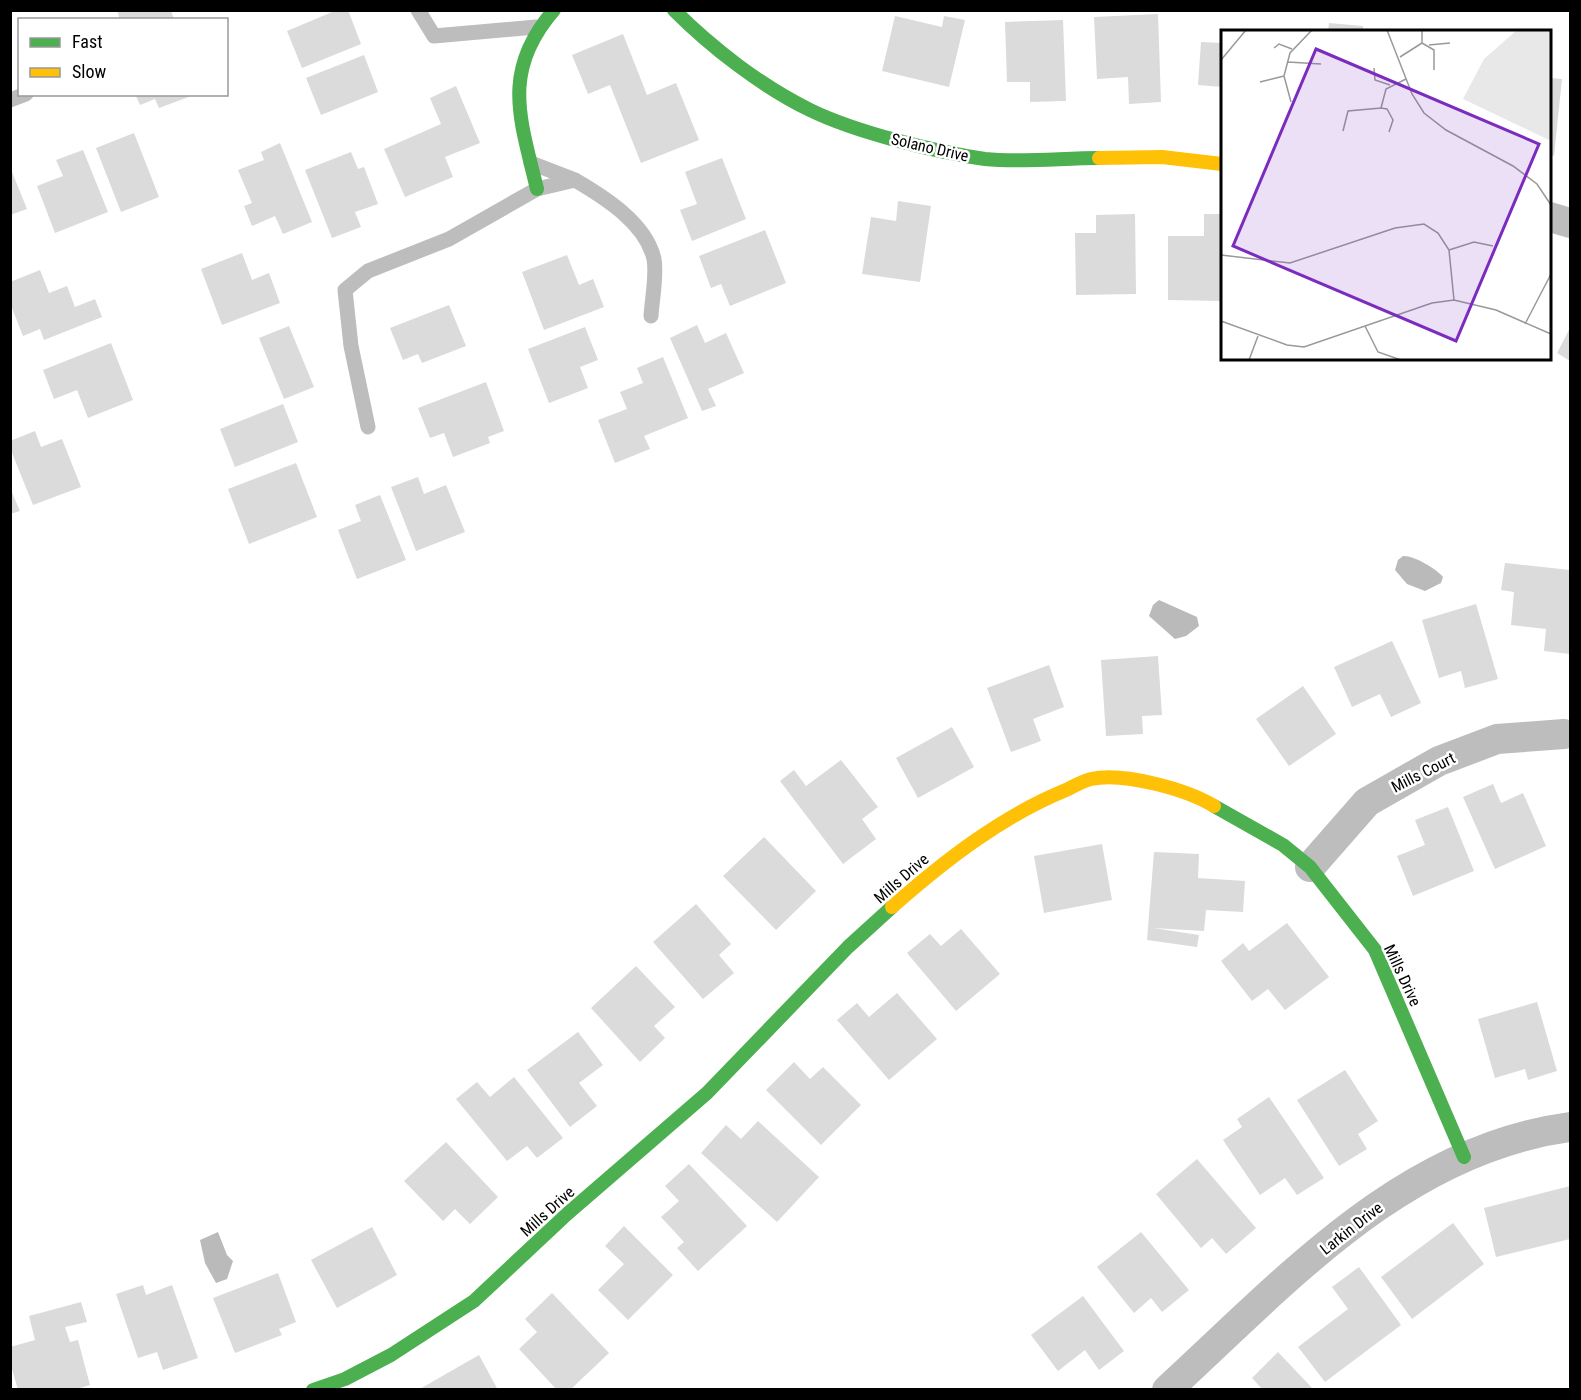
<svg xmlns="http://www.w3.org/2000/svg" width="1581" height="1400" font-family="'Roboto Condensed',sans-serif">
  <rect width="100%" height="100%" fill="#fff"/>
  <path fill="#bababa" d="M1403,556C1413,555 1437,569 1443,577L1441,583L1425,591L1407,584L1395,570L1398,560Z
    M1159,600L1197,617L1199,626L1186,636L1175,639L1149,616L1153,605Z
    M218,1232L227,1255L233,1261L227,1279L216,1283L205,1263L200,1240Z"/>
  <path fill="#dbdbdb" d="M117,10H171L174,20H120Z
    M337,10H348L361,44L302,68L287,31Z
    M1158,14L1161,102L1129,104L1128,77L1097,79L1094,17Z
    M895,16L942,27L944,16L965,20L949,87L882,71Z
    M1063,20L1066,101L1030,102V82H1007L1005,22Z
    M1329,23L1363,26V32H1328Z
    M623,34L647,95L676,83L699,140L641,163L610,85L588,94L572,55Z
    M1201,42L1222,43V87L1198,85Z
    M364,55L378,92L321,115L306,78Z
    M1550,78L1562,79L1554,156L1550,155Z
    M456,86L480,143L445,157L453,177L405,197L384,149L441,124L430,98Z
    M135,94H194V95L159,108L155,99L140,105Z
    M134,133L159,197L121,212L96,148Z
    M280,143L312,222L283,234L275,216L252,226L244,206L252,203L238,170L264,160L261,152Z
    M83,150L108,212L55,233L37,186L63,176L56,160Z
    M351,152L358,169L364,167L378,204L355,212L361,227L332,238L305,170Z
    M722,158L746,219L692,241L680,210L697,204L685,172Z
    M10,167L27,209L10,215Z
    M898,201L931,206L920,282L862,274L871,217L896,221Z
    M1135,214L1136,294L1076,295L1075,233H1096V215Z
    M1204,214H1222V301L1168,300V236H1204Z
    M765,230L786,283L730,306L721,284L711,288L699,256Z
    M242,253L252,280L269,273L280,303L222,325L201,269Z
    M567,255L579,285L593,279L604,307L544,330L522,272Z
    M40,270L49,293L67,286L75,307L95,299L102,317L44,340L40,329L23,336L10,303V282Z
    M449,305L466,346L422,363L418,354L403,360L390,328Z
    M697,325L705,343L726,333L744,373L708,389L716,406L702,411L670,338Z
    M289,326L314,387L284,399L259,338Z
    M585,327L598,360L580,367L588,388L549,403L528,349Z
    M1570,328V361L1557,353Z
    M111,343L133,400L88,418L77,390L54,399L43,370Z
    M663,357L688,418L644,436L650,449L615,463L598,420L627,409L620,392L643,383L637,368Z
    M486,382L504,431L488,437L490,443L453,457L444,433L430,438L418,408Z
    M283,404L298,442L235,467L220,429Z
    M35,431L41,447L62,439L81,487L33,505L10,448V441Z
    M296,463L317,517L249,544L228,489Z
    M418,477L424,494L446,485L465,532L416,551L391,487Z
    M10,488L20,511L10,514Z
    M380,495L406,560L357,579L338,530L361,521L355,505Z
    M1505,563L1570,570V654L1544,651L1546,629L1511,625L1514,592L1501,590Z
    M1476,604L1498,679L1465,688L1461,671L1439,678L1422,620Z
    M1392,641L1421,703L1391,717L1380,694L1352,707L1334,667Z
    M1158,656L1162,715L1142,716L1143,734L1106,736L1101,660Z
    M1049,665L1064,707L1033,719L1041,741L1011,752L987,688Z
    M1303,686L1336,734L1289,766L1256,719Z
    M952,727L974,767L918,798L896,758Z
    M841,760L878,807L862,819L876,839L843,864L780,781L794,770L806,786Z
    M1493,784L1501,803L1523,793L1546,846L1495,869L1463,797Z
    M1448,807L1474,871L1413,896L1397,856L1425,845L1415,820Z
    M764,837L816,891L776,930L723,876Z
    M1102,844L1112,900L1044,913L1034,856Z
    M1154,852L1199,854L1198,878L1245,881L1243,912L1206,910L1204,931L1153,928L1199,935L1197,947L1147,940Z
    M696,904L731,944L719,955L734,973L703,999L653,942Z
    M1287,923L1329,977L1285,1010L1268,989L1252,1001L1221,961L1243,943L1249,951Z
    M961,929L1000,974L956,1011L907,953L930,934L941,946Z
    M636,966L675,1007L654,1026L665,1038L640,1062L591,1008Z
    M897,993L937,1039L889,1080L837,1020L857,1003L869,1017Z
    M1537,1002L1557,1071L1528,1080L1525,1069L1495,1078L1478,1019Z
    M578,1032L603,1065L579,1083L597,1106L570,1127L527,1070Z
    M794,1062L810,1079L823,1067L861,1105L821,1145L766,1090Z
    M1345,1070L1378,1121L1358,1134L1367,1149L1339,1166L1297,1100Z
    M514,1077L563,1138L537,1158L527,1146L507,1161L456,1099L477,1082L490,1097Z
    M1269,1097L1324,1178L1297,1195L1285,1178L1260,1195L1223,1140L1242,1127L1237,1119Z
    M758,1121L819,1177L777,1222L701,1153L726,1125L741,1139Z
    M446,1142L498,1197L470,1224L455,1209L443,1221L404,1181Z
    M1197,1159L1256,1228L1226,1254L1212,1238L1201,1248L1156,1194Z
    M689,1164L747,1226L698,1271L677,1248L684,1242L661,1217L679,1201L665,1186Z
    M1570,1186V1239L1496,1257L1484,1208Z
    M1453,1223L1484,1264L1412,1319L1381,1277Z
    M624,1226L673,1275L628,1320L598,1290L624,1264L605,1246Z
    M372,1227L397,1275L337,1308L311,1260Z
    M1141,1232L1189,1290L1162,1312L1151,1298L1134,1313L1097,1267Z
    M1359,1267L1401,1325L1325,1382L1298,1347L1348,1309L1332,1287Z
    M278,1273L296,1322L279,1329L282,1335L235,1353L213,1298Z
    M143,1285L146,1295L172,1285L198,1358L163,1370L157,1352L138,1358L116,1294Z
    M552,1293L609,1353L570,1390H557L519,1349L537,1332L525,1319Z
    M1083,1296L1124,1351L1099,1370L1085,1350L1058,1371L1031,1335Z
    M81,1302L87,1322L65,1327L70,1342L78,1340L90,1385L73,1390H18L10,1362V1347L35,1340L29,1316Z
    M1278,1352L1314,1390H1263L1252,1378Z
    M479,1355L498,1390H418Z"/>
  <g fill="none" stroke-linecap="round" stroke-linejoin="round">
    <path stroke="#bdbdbd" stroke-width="15" d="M418,10L434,36L536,27
      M10,100L26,94
      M531,163L575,180
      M368,427L351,346L345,290L368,271L449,239L537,189L575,180C604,197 646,223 654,259C657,275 652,299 651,316"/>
    <path stroke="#bdbdbd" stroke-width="30" d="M1550,217L1570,223
      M1310,867L1367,802L1439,761L1497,739L1564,734
      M1167,1390C1285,1282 1403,1149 1570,1127"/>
    <path stroke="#4caf50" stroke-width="14" d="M674,10C712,48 761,86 810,110C855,132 935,152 985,159C1020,163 1063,158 1099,158
      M537,189C520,118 501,71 554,10
      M1214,806L1283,845L1310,867L1375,950L1464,1157
      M313,1390L345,1379L391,1355L474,1301L567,1214L707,1093L848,947L892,907"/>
    <path stroke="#ffc107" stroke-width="14" d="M1099,158L1162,157L1222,164
      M892,907C944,861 1002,816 1066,790C1074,786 1083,781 1091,779C1123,772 1186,789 1214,806"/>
  </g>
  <g text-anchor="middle" stroke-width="5" stroke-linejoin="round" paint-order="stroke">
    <g font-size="16" fill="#000" stroke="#fff">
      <text transform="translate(930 147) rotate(13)" y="6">Solano Drive</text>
      <text transform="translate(1423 772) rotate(-27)" y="6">Mills Court</text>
      <text transform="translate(901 878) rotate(-41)" y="6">Mills Drive</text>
      <text transform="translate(1403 975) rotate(65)" y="6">Mills Drive</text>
      <text transform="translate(547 1211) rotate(-42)" y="6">Mills Drive</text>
      <text transform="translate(1351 1228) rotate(-38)" y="6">Larkin Drive</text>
    </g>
  </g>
  <g transform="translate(1221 30)">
    <rect width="330" height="330" fill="#fff"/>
    <path d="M296,0H330V111L242,69L263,29Z" fill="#e8e8e8"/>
    <path fill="none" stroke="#999" stroke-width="1.5" d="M166,0L191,64L203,83L225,100L292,136L316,154L330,175M201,0V13L213,20V40M208,15L229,13M53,18L58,14L71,19M179,27L201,13M0,30L25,0M67,32L100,34M153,38L154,50L169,55M39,52L63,46M70,72L63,46L69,23L91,0M160,78L165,59L185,49M122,101L127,81L160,78L166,79L172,90L168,102M228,220L253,212L272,216M0,225L69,233L174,198L203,194L217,203L228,220L233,270M0,291L66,315L83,317L211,273L233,270L275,280L330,304M304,294L330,244M144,296L157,322L180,330M28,330L37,306"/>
    <path fill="#7b2cbf" fill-opacity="0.15" stroke="#7b2cbf" stroke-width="3" d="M95,19L318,114L235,311L12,216Z"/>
    <rect width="330" height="330" fill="none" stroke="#000" stroke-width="3"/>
  </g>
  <rect width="1581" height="1400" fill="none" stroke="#000000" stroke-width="24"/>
  <rect x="18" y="18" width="210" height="78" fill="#ffffff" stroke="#999999" stroke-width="1.5"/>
  <rect x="30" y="38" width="30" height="9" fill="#4caf50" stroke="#999999" stroke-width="1.5"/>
  <text x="72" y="48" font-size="18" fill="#000000">Fast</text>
  <rect x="30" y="68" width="30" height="9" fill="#ffc107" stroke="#999999" stroke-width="1.5"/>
  <text x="72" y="78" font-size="18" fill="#000000">Slow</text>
</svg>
